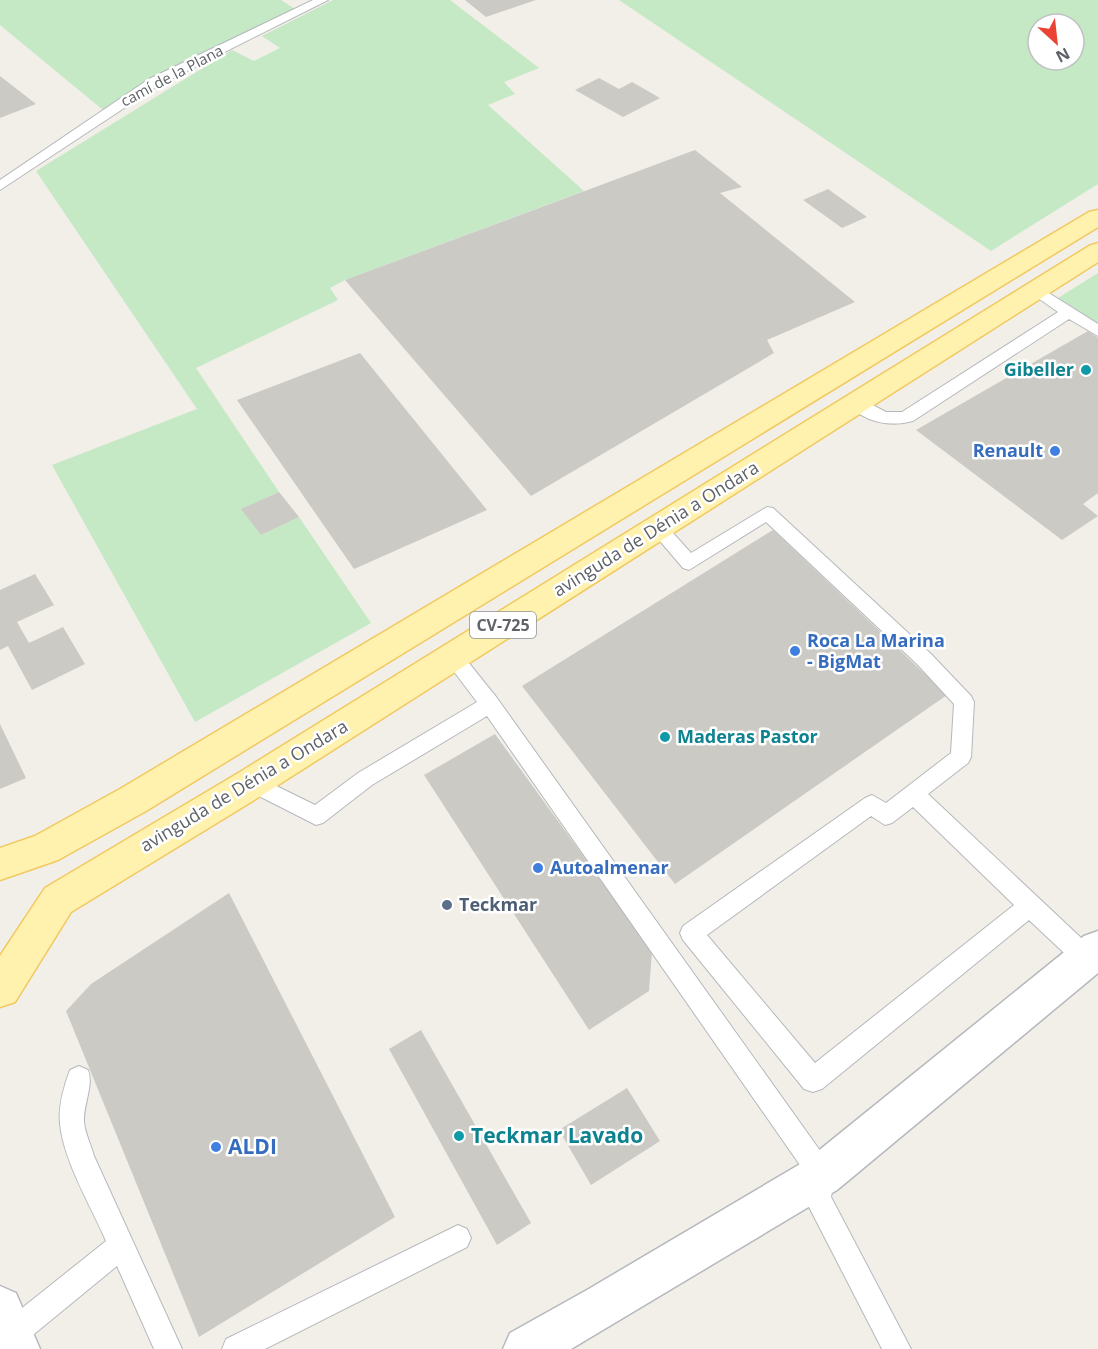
<svg xmlns="http://www.w3.org/2000/svg" width="1098" height="1349" font-family="'Open Sans',sans-serif">
  <rect width="100%" height="100%" fill="#f1efe8"/>
  <path fill="#c5e8c5" fill-rule="evenodd" d="M0,0H281L295,9L139,88L103,110L0,25Z
    M333,0H450L539,68L504,82L515,94L488,105L584,191L345,280L330,288L338,300L196,368L279,492L242,509L261,535L299,517L371,623L195,722L52,465L197,409L36,171L232,50L254,61L280,48L262,36Z
    M619,0H1098V184L991,251ZM1038,24H1074V60H1038Z
    M1098,273V323L1058,298Z"/>
  <path fill="#cccac5" d="M465,0H536L486,17Z
    M0,76L36,104L0,118Z
    M599,78L619,89L632,82L660,98L623,117L575,90Z
    M695,150L742,187L720,193L855,302L767,340L774,353L531,496L345,280Z
    M828,189L867,217L842,228L803,200Z
    M1088,331L1098,338V493L1083,504L1098,516L1062,540L916,430Z
    M360,353L487,510L354,569L237,400Z
    M279,492L299,517L261,535L241,509Z
    M773,530L947,695L675,884L522,686Z
    M35,574L54,605L17,622L29,643L63,627L85,664L32,690L8,646L0,650V590Z
    M0,724L26,778L0,789Z
    M495,734L652,951L649,991L589,1030L424,775Z
    M229,893L395,1217L199,1337L66,1011L91,984Z
    M421,1030L531,1223L497,1245L389,1049Z
    M627,1088L660,1141L591,1185L559,1130Z"/>
  <g fill="none" stroke-linecap="round" stroke-linejoin="round">
    <g stroke="#b5b8bc" stroke-width="2">
      <path id="service" d="M313,0H328L159,85L0,190V180L149,79Z
        M1036,285L1098,324V336L1069,319L913,421C892,427 862,423 849,403L851,399L857,397L886,412H902L1058,312L1031,293L1028,290L1031,287Z
        M767,507L773,508L932,655L971,696L974,702L971,757L968,763L928,794L1094,950L1097,958L1094,966L1086,969L1078,966L1029,920L822,1089L813,1092L804,1089L683,940L680,933L683,926L865,798L872,795L886,803L951,753L954,704L918,665L766,522L689,570L683,568L648,527L651,522L657,520L663,522L691,553ZM913,807L1014,905L815,1063L707,935L871,816L885,825L892,823Z
        M453,649L460,652L497,698L831,1166L835,1175L831,1197L911,1349H882L809,1207L805,1198L809,1178L487,716L372,785L323,823L316,825L245,789L242,783L245,777L252,774L315,805L358,773L477,702L443,657L446,652Z
        M79,1066L88,1070C94,1085 83,1105 84,1122C85,1133 91,1145 94,1156L182,1349H154L117,1266L22,1344L12,1347L2,1344L0,1330L2,1324L106,1241C91,1206 64,1162 60,1124C58,1106 64,1086 70,1070Z
        M458,1225L467,1229L471,1238L467,1247L265,1349H222L226,1339Z"/>
    </g>
    <g stroke="#b5b8bc" stroke-width="3">
      <path id="minor" d="M1098,931V973L837,1190L571,1349H503L510,1333L587,1290L807,1160L1084,936Z
        M0,1286L16,1293L40,1349H0Z"/>
    </g>
    <g stroke="#f2c960" stroke-width="3">
      <path id="primary" d="M1098,210V227L146,811L58,860L0,880V848L35,836L120,789L1089,212Z
        M1098,243V262L264,794L71,912L15,1002L0,1007V956L45,888L240,772L1089,246Z"/>
    </g>
    <use href="#service" fill="#fff" fill-rule="evenodd"/>
    <use href="#minor" fill="#fff" fill-rule="evenodd"/>
    <use href="#primary" fill="#fff2af" fill-rule="evenodd"/>
  </g>
  <g fill="#0f9aa8" stroke="#fff" stroke-width="2">
    <circle cx="1086" cy="370" r="6"/>
    <circle cx="665" cy="737" r="6"/>
    <circle cx="459" cy="1136" r="6"/>
  </g>
  <g fill="#3f7fe0" stroke="#fff" stroke-width="2">
    <circle cx="1055" cy="451" r="6"/>
    <circle cx="795" cy="651" r="6"/>
    <circle cx="538" cy="868" r="6"/>
    <circle cx="216" cy="1147" r="6"/>
  </g>
  <circle fill="#5c6f8a" stroke="#fff" stroke-width="2" cx="447" cy="905" r="6"/>
  <g text-anchor="middle" stroke-width="5" stroke-linejoin="round" paint-order="stroke">
    <g font-size="15" fill="#5f6368" stroke="#fff">
      <text transform="translate(172 76) rotate(-28)" y="5">camí de la Plana</text>
    </g>
    <rect fill="#fff" stroke="#8f9295" stroke-width="1.5" x="470" y="612" width="66" height="26" rx="4.5"/>
    <g font-size="16" font-weight="bold" fill="#5f6368">
      <text x="503" y="631">CV-725</text>
    </g>
    <g font-size="18" font-weight="bold" fill="#0d838f" stroke="#fff" text-anchor="end">
      <text x="1074" y="376">Gibeller</text>
      <text x="677" y="743" text-anchor="start">Maderas Pastor</text>
    </g>
    <g font-size="18" font-weight="bold" fill="#366cbe" stroke="#fff" text-anchor="start">
      <text x="1043" y="457" text-anchor="end">Renault</text>
      <text x="807" y="647">Roca La Marina<tspan x="807" dy="21">- BigMat</tspan></text>
      <text x="550" y="874">Autoalmenar</text>
    </g>
    <g font-size="18" fill="#5f6368" stroke="#fff">
      <text transform="translate(656 529) rotate(-32)" y="6">avinguda de Dénia a Ondara</text>
      <text transform="translate(244 786) rotate(-31)" y="6">avinguda de Dénia a Ondara</text>
    </g>
    <g font-size="18" font-weight="bold" fill="#4e5e75" stroke="#fff" text-anchor="start">
      <text x="459" y="911">Teckmar</text>
    </g>
    <g font-size="21" font-weight="bold" fill="#0d838f" stroke="#fff" text-anchor="start">
      <text x="471" y="1143">Teckmar Lavado</text>
    </g>
    <g font-size="21" font-weight="bold" fill="#366cbe" stroke="#fff" text-anchor="start">
      <text x="228" y="1154">ALDI</text>
    </g>
  </g>
  <g transform="translate(1056 42) rotate(153)"><circle r="28" fill="#ffffff" stroke="#bfc1c3" stroke-width="1.5"/>
  <path d="M0-4.5L10 22L0 15L-10 22Z" fill="#ea4335"/>
  <text y="-9" font-size="16" font-weight="bold" text-anchor="middle" fill="#5f6368">N</text>
  </g>
</svg>
